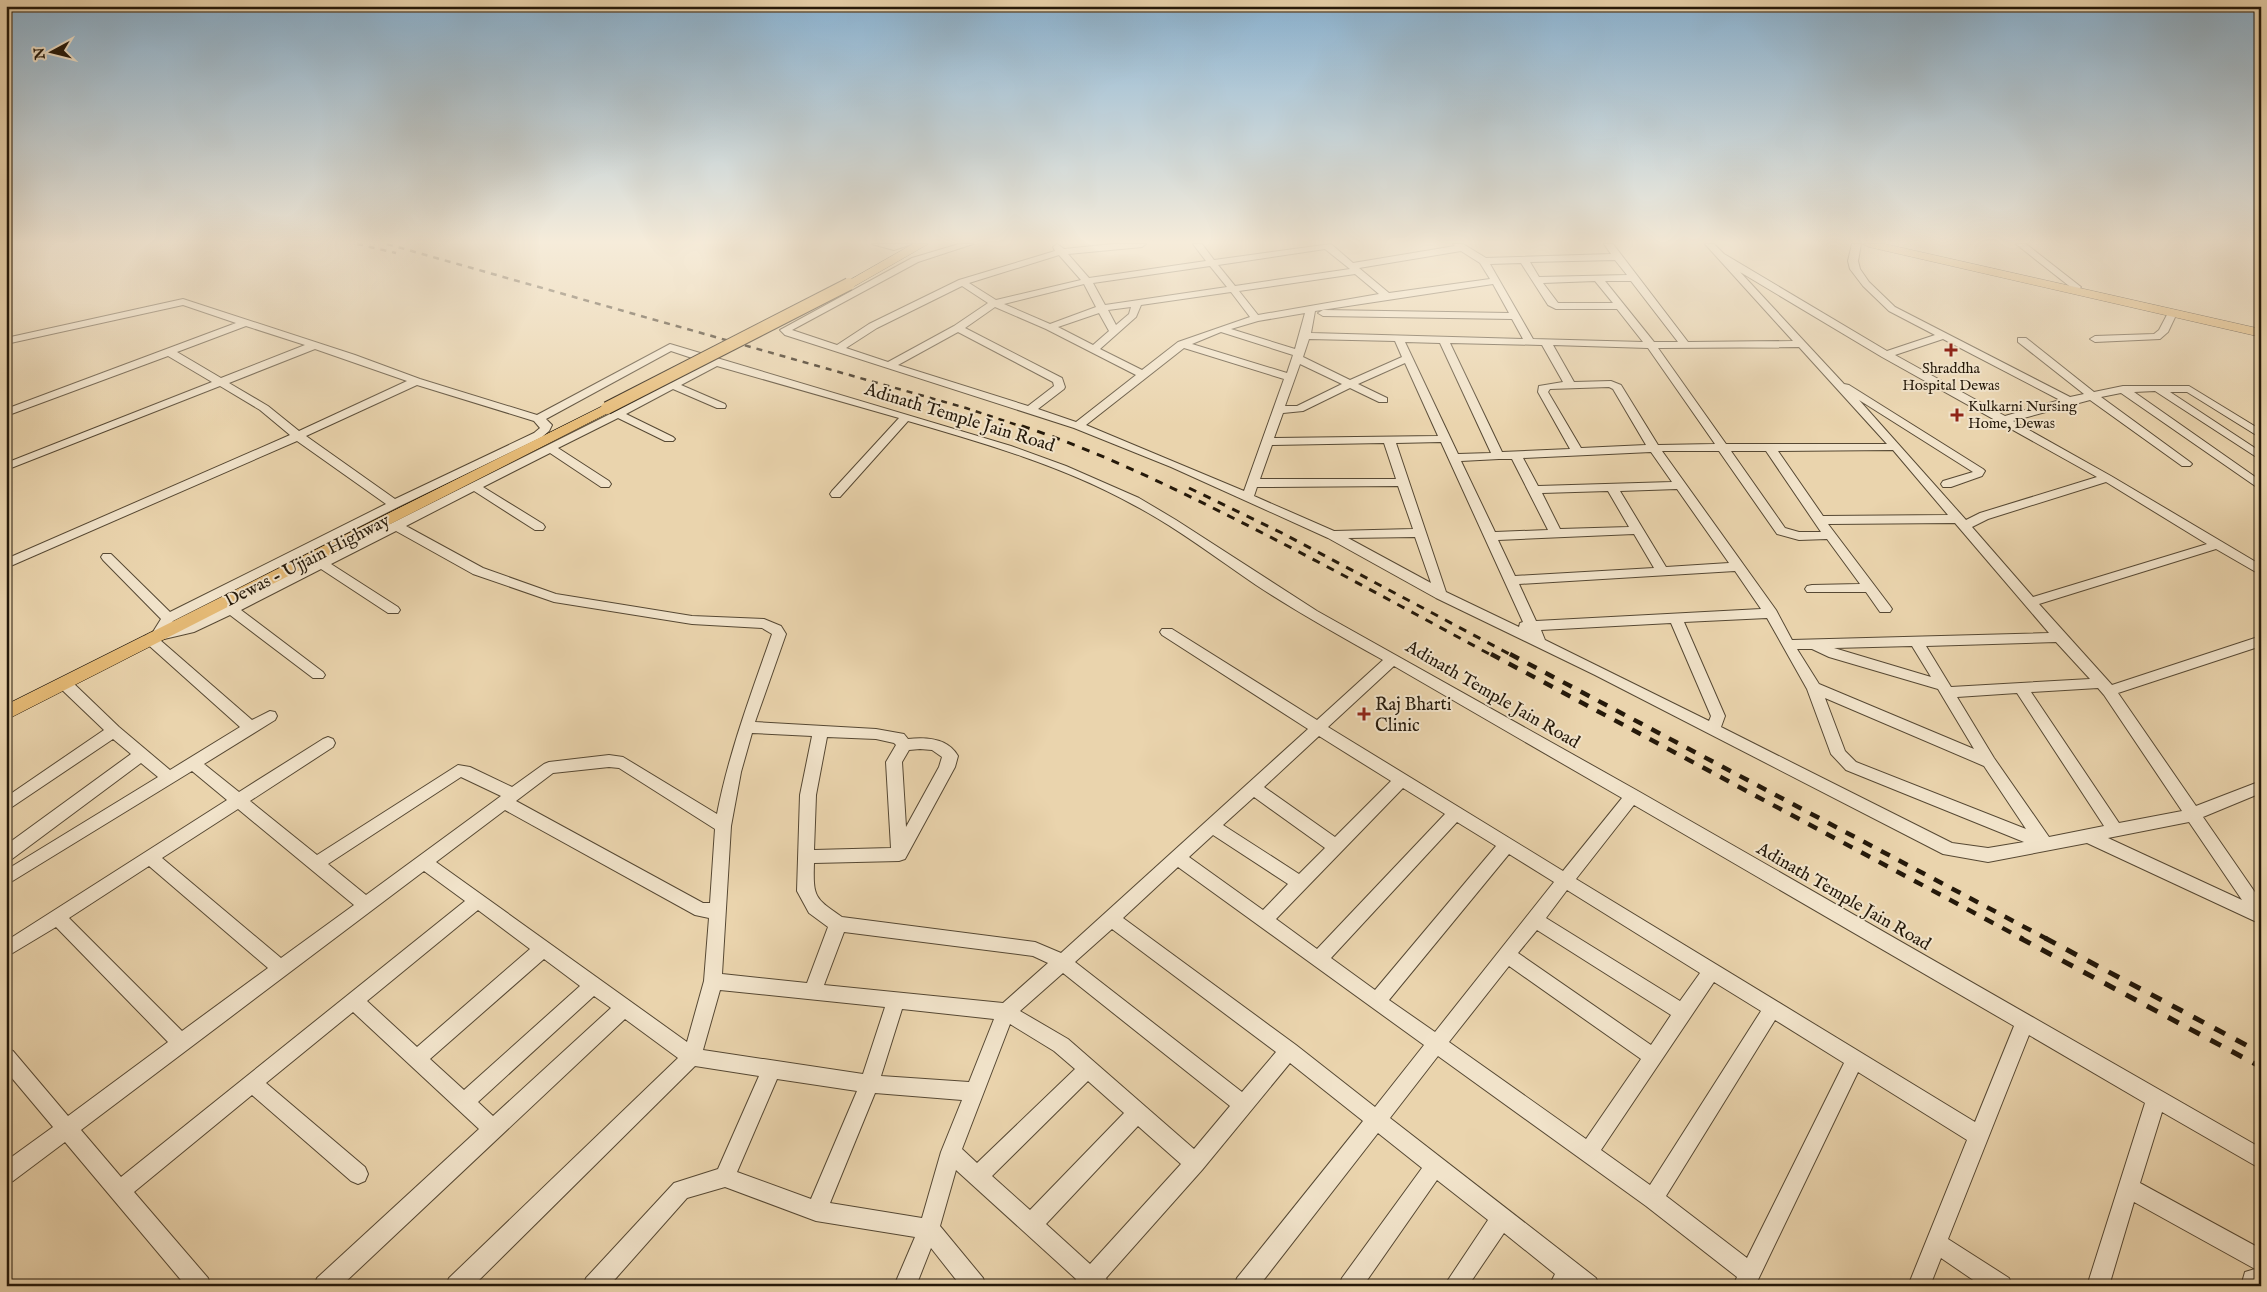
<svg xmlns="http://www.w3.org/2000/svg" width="2267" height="1292" font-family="'IM FELL English',serif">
  <rect width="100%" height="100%" fill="#ead4ad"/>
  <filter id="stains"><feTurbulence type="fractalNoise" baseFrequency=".004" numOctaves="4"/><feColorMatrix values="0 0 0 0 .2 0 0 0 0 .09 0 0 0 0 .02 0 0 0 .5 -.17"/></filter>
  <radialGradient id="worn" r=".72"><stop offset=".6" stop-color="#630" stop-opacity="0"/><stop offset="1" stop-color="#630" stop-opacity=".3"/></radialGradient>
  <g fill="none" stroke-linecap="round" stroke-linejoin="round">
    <g stroke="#564833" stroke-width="2">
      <path id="minor" d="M872,244H912L894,250Z
        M959,244H973L918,262L792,330L837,345L869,324L959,280L1055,251L1053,247L1057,244L1064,249L1113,244H1146L1142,247L1068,254L1089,278L1206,261L1193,244H1202L1214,260L1331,244L1353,263L1455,246L1453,244H1463L1486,258L1611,254L1604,244H1613L1688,342L1793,341L1705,244H1714L1724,254L1887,351L1935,335L1889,311L1863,286L1850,269L1848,261L1852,244H1861L1858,261L1860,269L1869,282L1895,307L2070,397L2084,394L2018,342V338H2026L2094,392L2123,386H2189L2261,430V438L2187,392H2170L2261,452V460L2155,391L2134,392L2261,481V490L2121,393L2101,397L2190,462L2192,464L2190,466H2182L2090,400L2013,421L2111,476L2261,565V575L2216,549L2039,604L2112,685L2261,636V646L2118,693L2196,806L2261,781V793L2203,817L2261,901V924L2087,843L1988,862L1943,854L1595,675L1436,598L1328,538L1171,467L1074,428L785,335L780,330L912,258ZM1325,249L1350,269L1235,286L1218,265ZM1461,251L1480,263L1490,279L1389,293L1359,268ZM1059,255L1081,280L996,300L969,283ZM1615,260L1627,275L1539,277L1530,262ZM1521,263L1548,305L1556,309H1617L1643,342L1533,339L1490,264ZM1210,266L1227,287L1105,305L1093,283ZM1740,272L1882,357L2097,477L1980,513L1966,520L1859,400L1973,472L1943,481L1941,484L1943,487H1951L1982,476L1985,471L1983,469L1849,385L1844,384ZM1355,274L1379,294L1258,315L1239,291ZM1595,281L1613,303H1558L1543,283ZM1605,281H1631L1678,342H1654ZM1084,284L1096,307L1050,324L1004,304ZM1493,284L1509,313L1323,310L1318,313L1323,316L1512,319L1523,339L1311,333L1315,311ZM962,286L988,303L954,326L888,362L846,348L877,328ZM1231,292L1250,317L1178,342L1142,370L1100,349L1136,317L1141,305ZM995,307L1046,329L1136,375L1076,422L1038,409L1064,389L1065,387L1062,378L965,328ZM1131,307L1129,314L1116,325L1108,310ZM1099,313L1109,331L1093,345L1058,327ZM1305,313L1295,349L1231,329L1258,321ZM958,332L1053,382L1054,386L1028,406L898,365ZM1221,332L1293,355L1287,373L1192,344ZM1309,339L1395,341L1402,357L1350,380L1303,357ZM1943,339L2060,400L2005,416L1895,355ZM1405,342L1440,343L1491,453L1458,454ZM1450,343L1542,345L1563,382L1539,386L1538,392L1570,449L1502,452ZM1553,345L1648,348L1715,444L1658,445L1621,385L1611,381L1574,382ZM1799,347L1887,444H1726L1658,348ZM1184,348L1284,379L1244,491L1086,425ZM1405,363L1438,436L1274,438L1283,413L1303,411L1350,388L1379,402H1387V398L1358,384ZM1300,364L1342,384L1297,406H1285ZM1609,387L1613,389L1646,445L1581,448L1548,392L1550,389ZM1441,442L1523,622L1520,623L1519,627L1446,592L1396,443ZM1384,443L1396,479H1260L1272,445ZM1893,450L1948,515L1823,516L1778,451ZM1662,451H1719L1777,534L1799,540L1827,539L1860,584L1812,585L1807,586L1805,589L1807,592H1866L1880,612H1890L1892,609L1890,606L1828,524L1955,523L2049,633L1792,640L1776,610ZM1731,451H1766L1821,532H1799L1785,528ZM1651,452L1672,482L1538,486L1523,458ZM1499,459H1512L1548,530L1495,532L1461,461ZM2106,482L2207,544L2033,597L1972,527L1988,519ZM1398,486L1413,529L1334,531L1254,496L1257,487ZM1677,489L1729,563L1666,567L1620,491ZM1608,491L1629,527L1560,529L1542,493ZM1634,534L1654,568L1515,576L1498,540ZM1415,537L1431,583L1348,538ZM1735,571L1761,609L1536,621L1519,584ZM1767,618L1807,689L1831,754L1846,770L2024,842L1988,848L1952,843L1721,727L1725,716L1684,622ZM1671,623L1711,716L1709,721L1545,640L1541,630ZM2056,642L2090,679L1951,687L1926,646ZM1912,646L1931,677L1834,648ZM1797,649H1812L1829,657L1938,689L1974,749L1819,684ZM2098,688L2104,695L2182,811L2119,823L2031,692ZM2017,693L2104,826L2049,837L1994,758L1957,697ZM1825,698L1984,766L2026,829L1856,762L1845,751ZM2189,822L2242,900L2108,838Z
        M2016,244H2026L2081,287L2079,289H2073Z
        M183,299L355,355L420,379L537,415L670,344L1011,446L1066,466L1139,498L1176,520L1317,611L1638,791L2261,1148V1169L2162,1112L2140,1183L2261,1249V1286H2241L2245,1272L2255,1269L2134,1202L2109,1286H2087L2145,1103L2029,1035L1948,1239L2009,1278L2012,1286H1982L1941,1258L1930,1286H1908L1967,1140L1858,1072L1755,1286H1733L1737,1277L1646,1206L1438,1056L1390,1118L1596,1278L1599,1286H1549L1555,1274L1504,1233L1468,1286H1444L1488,1220L1437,1180L1363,1286H1339L1342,1278L1422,1168L1378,1133L1259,1286H1234L1237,1278L1363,1121L1290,1063L1202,1170L1106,1278L1110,1286H1073L1076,1279L956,1170L940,1226L983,1278L986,1286H961L931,1248L916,1286H894L915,1237L816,1221L725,1187L687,1198L609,1286H583L586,1278L674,1183L718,1169L759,1076L695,1066L473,1286H446L449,1278L678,1058L625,1019L341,1286H314L317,1278L479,1129L353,1012L266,1083L365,1167L368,1174L365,1181L358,1184L351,1181L252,1095L134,1192L208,1278L211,1286H186L65,1142L13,1181L6,1184V1161L53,1127L6,1071V1048L13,1051L68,1116L168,1042L56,927L6,957V941L227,800L192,771L6,885V870L158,777L141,763L12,859L6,860V845L131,754L113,739L6,811V797L104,730L60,688L58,684L60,680H70L119,727L170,770L240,727L145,642L143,639L145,636L151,635L161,619L103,560L101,557L103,554H111L170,612L386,504L297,441L6,568V559L290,435L260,410L220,386L6,470V463L212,382L168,356L6,416V409L236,323L183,305L6,344V338ZM246,326L305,345L221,378L177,352ZM315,349L407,381L299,431L268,406L229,383ZM671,351L707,363L614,412L226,606L186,625L168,629L173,621L398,507L542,437L549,431L552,425L546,419ZM717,366L899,418L832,491L830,494L832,497H840L908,421C984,443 1063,466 1132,504C1176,527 1215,557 1256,585C1297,612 1340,636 1383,660L1317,720L1172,629H1162L1160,632L1162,635L1308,729L1061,953L1035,942L842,917C814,898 813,897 814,863L899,861L905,859L955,767L958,756C948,738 926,737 908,739L904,734L876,729L755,722L786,634L781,626L764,619L692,616L556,594L483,568L406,526L474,491L535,530H543L545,527L543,524L483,487L550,453L601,487H609L611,484L609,481L558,448L618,418L665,441H673L675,439L673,437L626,414L673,389L717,408H725L726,406L725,404L681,385ZM417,385L534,421L540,428L534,433L395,499L306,436ZM396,531L473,574L554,602L692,624L762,628L772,634C751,694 729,752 717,814L623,757L609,755L549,762L544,764L512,787L470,767L458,765L317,855L250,801L333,747L335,743L333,739L328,737L323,739L239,792L204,764L275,720L277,716L275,712L270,711L252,720L160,640L194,632L230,615L313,678H323L325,675L323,672L241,610L321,569L388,613H398L400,610L398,607L331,564ZM1394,666L1622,798L1563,871L1328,727ZM752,733L812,736L800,795L797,891L809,913L828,927L807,983L722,974L731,826L741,772ZM1319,736L1391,781L1335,837L1264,787ZM827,737L876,739L894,743L896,745L886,762L891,848L814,850L816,795ZM920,749L932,750L942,757L939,767L906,827L902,762L909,750ZM609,767L619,768L715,829L710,903H703L516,801L553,773ZM461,777L501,796L366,895L328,864ZM1403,788L1445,814L1317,949L1276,919ZM1254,797L1325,848L1299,874L1223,825ZM1634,805L2014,1026L1975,1122L1576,879ZM238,809L354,905L281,958L162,858ZM505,810L695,915L709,918L704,981L687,1042L436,862ZM1457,822L1496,846L1375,990L1331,958ZM1213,835L1288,884L1263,910L1189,857ZM1509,854L1554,882L1435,1032L1389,1000ZM149,866L268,968L182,1031L69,918ZM1178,867L1424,1045L1375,1107L1296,1045L1123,918ZM424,871L465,901L121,1177L81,1130ZM1567,890L1700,973L1680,1001L1546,918ZM478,910L530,949L417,1047L367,1001ZM1112,929L1276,1052L1242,1092L1075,962ZM1537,930L1671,1015L1651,1045L1518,953ZM844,932L1033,956L1048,963L1003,1003L824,985ZM544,959L580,986L464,1090L430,1059ZM1509,966L1641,1059L1586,1139L1449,1042ZM1063,973L1230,1106L1194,1149L1068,1039L1020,1011ZM1714,982L1761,1011L1650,1185L1601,1150ZM720,990L885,1007L863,1074L703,1050ZM594,996L611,1008L493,1116L478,1102ZM902,1009L994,1019L969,1082L881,1076ZM1775,1020L1844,1063L1747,1258L1666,1196ZM1010,1024L1054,1051L1075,1069L977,1163L962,1149ZM777,1079L857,1091L811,1199L737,1172ZM1088,1081L1124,1113L1030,1210L992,1176ZM875,1093L962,1100L941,1152L922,1218L830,1203ZM1138,1126L1181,1164L1090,1264L1046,1224Z
        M2172,310L2177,313L2168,332L2160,339L2095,342L2090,339L2095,336L2154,334L2159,330L2169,311Z"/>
    </g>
    <g stroke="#25190a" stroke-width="1">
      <path id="major" d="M913,244H928L853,287L849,288L843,284Z
        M1863,244H1885L2261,329V337L1869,247Z
        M607,404L614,408L612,411L6,720V705Z"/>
    </g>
    <use href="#minor" fill="#f1e3ca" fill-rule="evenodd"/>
    <use href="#major" fill="#e5ba76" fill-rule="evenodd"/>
    <path stroke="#25190a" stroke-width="2.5" stroke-dasharray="6 6" stroke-linecap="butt" d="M357,244L396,253
      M387,244L966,408L1026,428"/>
    <path stroke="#25190a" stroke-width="3" stroke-dasharray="8 8" stroke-linecap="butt" d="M1022,426C1092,449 1159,481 1225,514C1315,559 1404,608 1493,656
      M1189,488L1282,533L1513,656"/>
    <path stroke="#25190a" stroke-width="4.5" stroke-dasharray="10 10" stroke-linecap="butt" d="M1491,654L2023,939
      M1510,654L2047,939"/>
    <path stroke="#25190a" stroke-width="5" stroke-dasharray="12 12" stroke-linecap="butt" d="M2020,938L2261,1067
      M2045,938L2261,1053"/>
    <g stroke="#25190a" stroke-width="14" stroke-linecap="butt">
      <path id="major-bridge" d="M607,408L849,284"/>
    </g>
    <use href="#major-bridge" stroke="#e5ba76" stroke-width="12"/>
  </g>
  <linearGradient id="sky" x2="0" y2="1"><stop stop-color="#8ab4d4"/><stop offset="0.57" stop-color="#f6ecda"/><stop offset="1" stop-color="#f6ecda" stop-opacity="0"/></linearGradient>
  <rect width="2267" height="425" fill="url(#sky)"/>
  <g fill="#8f2418" stroke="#f1e3ca" stroke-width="2">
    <path d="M1948.5 342.5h5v5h5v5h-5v5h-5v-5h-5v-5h5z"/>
    <path d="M1954.5 407.5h5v5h5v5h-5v5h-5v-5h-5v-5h5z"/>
    <path d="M1361.5 706.5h5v5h5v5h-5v5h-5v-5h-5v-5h5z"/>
  </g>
  <g text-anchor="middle" stroke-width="4" stroke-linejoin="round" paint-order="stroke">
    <g font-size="15" fill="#25190a" stroke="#f1e3ca">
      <text x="1951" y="373">Shraddha<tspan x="1951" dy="17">Hospital Dewas</tspan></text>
      <text x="1968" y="411" text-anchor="start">Kulkarni Nursing<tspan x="1968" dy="17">Home, Dewas</tspan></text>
    </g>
    <g font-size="18" fill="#25190a" stroke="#f1e3ca">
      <text transform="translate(960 417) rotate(17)" y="6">Adinath Temple Jain Road</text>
      <text transform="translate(307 560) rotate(-27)" y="6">Dewas - Ujjain Highway</text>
      <text transform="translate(1493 694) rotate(30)" y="6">Adinath Temple Jain Road</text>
      <text transform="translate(1844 896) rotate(30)" y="6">Adinath Temple Jain Road</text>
    </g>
    <g font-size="18" fill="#25190a" stroke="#f1e3ca" text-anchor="start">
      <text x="1375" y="710">Raj Bharti<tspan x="1375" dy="21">Clinic</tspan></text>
    </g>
  </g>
  <rect width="2267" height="1292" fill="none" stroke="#ead4ad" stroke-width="25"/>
  <rect x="8" y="8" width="2252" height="1277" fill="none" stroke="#25190a" stroke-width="2.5"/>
  <rect x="12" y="12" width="2242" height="1267" fill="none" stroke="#25190a"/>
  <g transform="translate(52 52) rotate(263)" stroke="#f1e3ca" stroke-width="4" paint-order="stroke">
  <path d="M0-4L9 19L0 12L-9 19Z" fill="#25190a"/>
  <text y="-8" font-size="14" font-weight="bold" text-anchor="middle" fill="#25190a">N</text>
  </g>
  <rect width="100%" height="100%" filter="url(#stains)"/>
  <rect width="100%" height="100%" fill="url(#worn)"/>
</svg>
